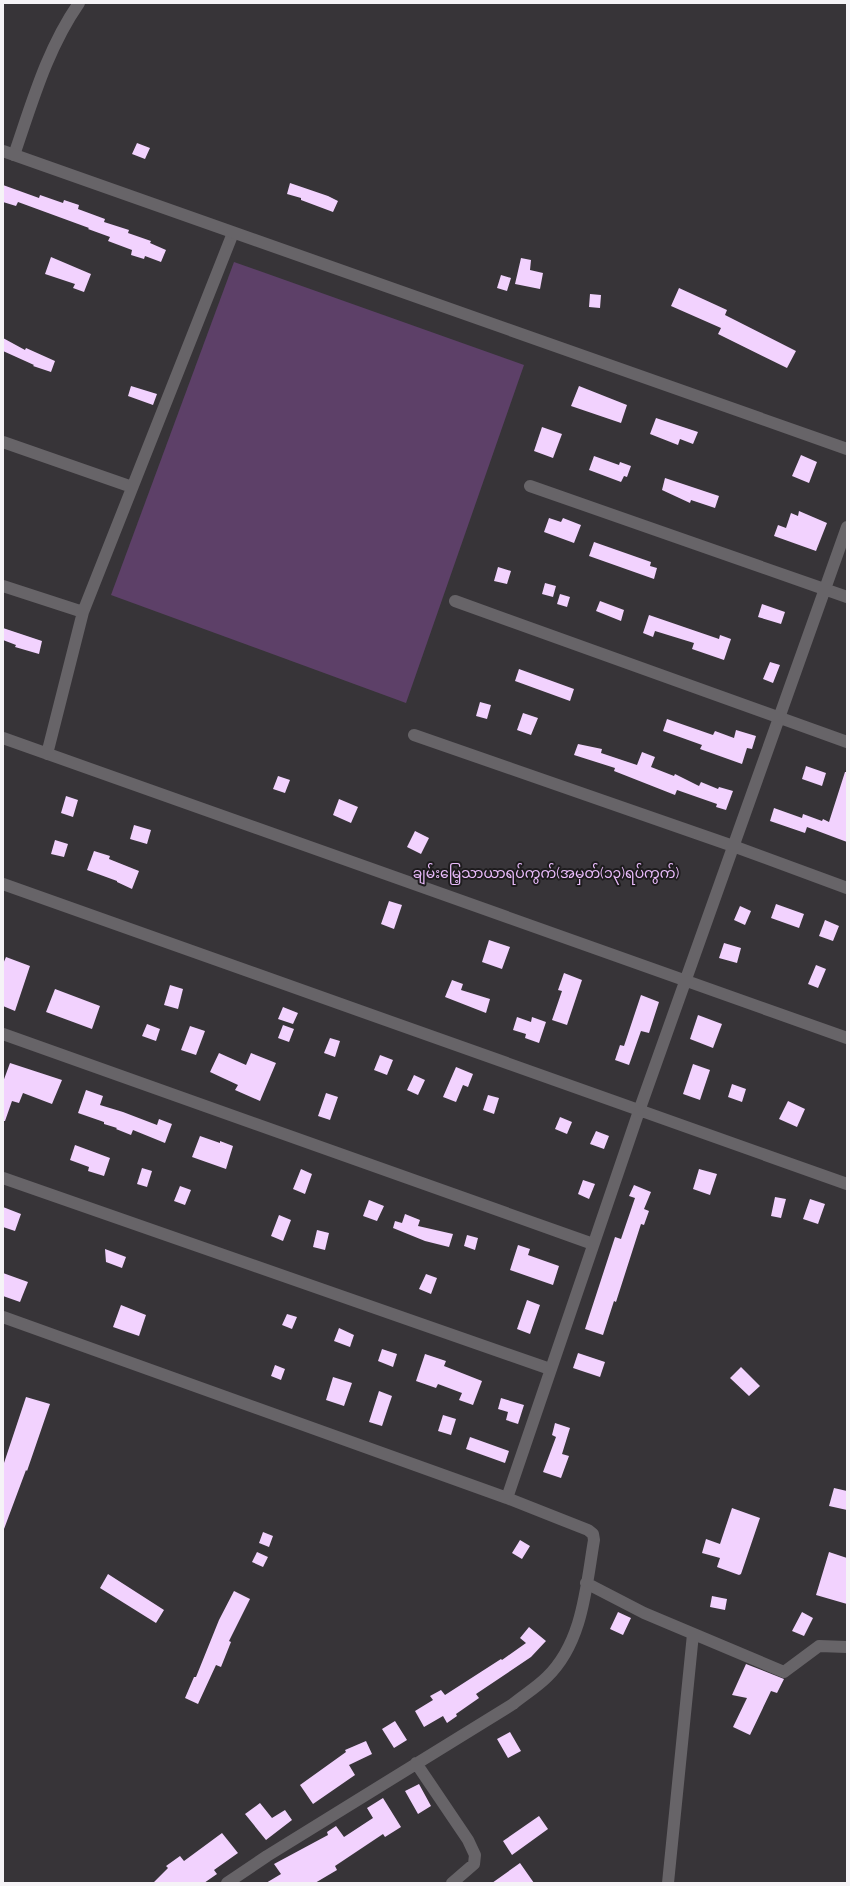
<svg xmlns="http://www.w3.org/2000/svg" width="850" height="1886" font-family="Raleway,'Noto Sans Myanmar',sans-serif">
  <rect width="100%" height="100%" fill="#373438"/>
  <path fill="#5d4068" d="M234,262L524,365L406,703L111,595Z"/>
  <path fill="#f2d2fe" d="M137,143L150,148L145,159L132,154Z
    M290,183L328,196L338,201L333,212L301,200V198L287,194Z
    M3,185L39,198L40,195L63,203L64,200L79,205L78,209L105,219L104,222L129,230L128,233L151,241L150,243L166,250L161,262L145,256L144,259L131,255L132,250L108,241L110,237L88,229L89,228L18,202L16,206L3,202Z
    M51,257L91,274L84,292L73,288L75,284L45,274Z
    M521,258L531,260L530,270L543,273L540,289L515,284Z
    M501,275L511,278L507,291L497,288Z
    M679,288L727,310L725,315L796,351L787,368L718,334L721,328L671,306Z
    M590,294L601,295L600,308L589,307Z
    M3,338L25,350L26,348L55,361L51,372L33,366L34,365L3,351Z
    M131,386L157,394L153,405L128,396Z
    M579,386L627,405L621,423L571,406Z
    M656,418L698,432L693,444L680,439L678,445L650,434Z
    M542,427L562,434L553,458L534,451Z
    M801,455L817,462L809,483L792,476Z
    M594,456L619,465L620,462L631,466L627,477L624,476L621,482L589,470Z
    M665,478L719,496L715,508L691,500L690,503L662,490Z
    M799,511L827,523L816,551L774,536L778,525L786,528L791,513L798,516Z
    M549,518L561,522L563,518L581,525L574,543L544,532Z
    M594,542L651,562L650,566L657,568L654,579L589,556Z
    M498,567L511,571L507,584L494,581Z
    M545,583L556,586L553,597L542,594Z
    M560,594L570,597L567,607L557,604Z
    M600,601L624,610L621,621L596,611Z
    M762,604L785,612L781,624L758,617Z
    M649,615L719,639L720,635L731,639L724,660L692,649L694,643L655,631L653,637L643,633Z
    M3,628L42,641L39,654L15,647L16,645L3,640Z
    M770,662L780,665L773,683L763,679Z
    M519,669L574,689L570,701L515,681Z
    M480,702L491,705L487,719L476,716Z
    M523,713L538,718L531,735L517,730Z
    M667,719L713,735L715,731L734,738L736,730L756,736L752,749L747,748L742,764L700,749L702,745L663,731Z
    M578,744L602,749L601,753L637,765L642,752L655,757L651,767L674,776L675,774L699,786L701,782L718,789L719,787L733,791L726,810L716,807L717,804L677,790L675,795L614,771L615,768L574,755Z
    M806,766L826,773L822,786L802,779Z
    M845,772H847V842L807,827L805,833L770,821L774,808L802,818L803,814L822,821L823,819L829,822Z
    M278,776L290,780L285,793L273,789Z
    M66,796L78,800L73,817L61,813Z
    M339,799L358,807L351,823L333,815Z
    M134,825L151,830L147,844L130,839Z
    M415,831L429,838L421,854L407,847Z
    M55,840L68,844L64,857L51,854Z
    M94,851L110,856L109,859L139,871L132,889L117,882V881L87,870Z
    M389,901L402,905L394,929L381,924Z
    M776,904L804,914L799,928L771,918Z
    M740,906L751,911L745,925L734,920Z
    M825,920L839,926L833,941L819,936Z
    M489,940L510,947L502,969L482,962Z
    M724,943L741,948L737,963L719,958Z
    M6,957L30,966L15,1011L3,1006V964Z
    M816,965L826,969L818,988L808,984Z
    M564,973L582,980L567,1025L552,1020L562,991L558,990Z
    M452,980L463,984L461,990L490,999L486,1013L445,997Z
    M170,985L183,989L178,1009L164,1005Z
    M55,989L100,1006L92,1029L46,1012Z
    M641,995L659,1002L649,1033L641,1031L629,1065L615,1060L620,1045L624,1046Z
    M283,1007L298,1013L293,1024L278,1019Z
    M698,1015L722,1024L713,1048L690,1039Z
    M517,1017L531,1022L532,1017L546,1022L539,1043L525,1038L526,1034L513,1030Z
    M147,1024L160,1029L156,1041L142,1036Z
    M283,1025L294,1029L289,1042L278,1038Z
    M190,1026L205,1031L196,1055L181,1050Z
    M330,1038L340,1041L335,1057L324,1053Z
    M219,1053L246,1065L251,1053L276,1063L260,1101L235,1090L238,1085L210,1072Z
    M380,1055L393,1060L387,1075L374,1070Z
    M10,1063L62,1080L52,1104L23,1093L19,1103L12,1101L5,1121H3V1082Z
    M693,1064L710,1070L700,1100L683,1094Z
    M456,1067L473,1074L468,1087L463,1085L456,1102L443,1097Z
    M414,1075L425,1080L418,1095L407,1090Z
    M732,1084L746,1089L742,1102L728,1097Z
    M86,1090L103,1096L100,1105L123,1112L157,1125L159,1119L172,1124L165,1143L133,1130L131,1135L116,1129L117,1128L104,1124V1122L78,1113Z
    M326,1093L338,1097L330,1120L318,1116Z
    M488,1095L499,1098L494,1114L483,1110Z
    M788,1101L805,1109L797,1127L779,1119Z
    M560,1117L572,1122L567,1134L555,1129Z
    M596,1131L609,1136L604,1149L590,1144Z
    M200,1136L220,1143V1141L233,1146L226,1169L192,1157Z
    M75,1145L110,1158L104,1176L88,1171L89,1167L70,1160Z
    M142,1168L152,1171L147,1187L137,1184Z
    M301,1169L312,1174L305,1194L293,1189Z
    M699,1169L717,1174L710,1195L693,1189Z
    M583,1180L595,1184L589,1199L578,1194Z
    M634,1185L651,1192L644,1209L649,1211L644,1225L641,1224L616,1302L614,1301L603,1335L585,1329L615,1237L621,1239L635,1198L629,1196Z
    M180,1186L191,1190L185,1205L174,1201Z
    M775,1197L786,1199L781,1218L771,1216Z
    M810,1199L825,1204L818,1224L803,1219Z
    M369,1200L384,1206L377,1221L363,1216Z
    M3,1207L21,1214L15,1231L3,1227Z
    M405,1214L420,1220L418,1226L453,1234L449,1247L425,1241L393,1228L395,1221L402,1223Z
    M279,1215L291,1220L283,1241L271,1236Z
    M317,1230L329,1233L325,1250L313,1247Z
    M467,1235L478,1238L475,1250L464,1246Z
    M518,1245L530,1249L528,1255L559,1266L553,1285L510,1270Z
    M105,1249L126,1257L122,1268L106,1262Z
    M3,1273L28,1282L20,1302L3,1296Z
    M426,1274L437,1278L431,1294L419,1289Z
    M527,1300L540,1305L530,1334L517,1329Z
    M121,1305L146,1315L139,1336L113,1327Z
    M287,1314L297,1317L292,1329L282,1325Z
    M339,1328L354,1335L350,1347L334,1341Z
    M382,1349L397,1354L393,1367L378,1361Z
    M578,1353L605,1362L600,1377L573,1368Z
    M425,1354L446,1361L444,1366L482,1381L473,1405L459,1400L462,1393L438,1384L436,1388L416,1381Z
    M275,1365L285,1369L281,1380L271,1376Z
    M741,1367L760,1386L749,1396L730,1378Z
    M333,1377L352,1383L344,1406L326,1400Z
    M379,1391L392,1396L382,1426L369,1422Z
    M26,1397L50,1404L27,1471L26,1470L4,1529H3V1466Z
    M501,1398L524,1405L518,1424L506,1420L508,1412L498,1409Z
    M443,1415L456,1419L451,1435L438,1431Z
    M555,1423L570,1428L562,1454L569,1456L561,1478L543,1472L556,1437L552,1435Z
    M470,1437L509,1451L505,1463L466,1449Z
    M834,1488L847,1491V1510L829,1506Z
    M732,1508L760,1518L741,1574L739,1575L717,1567L720,1558L702,1553L706,1539L720,1544Z
    M263,1532L273,1536L269,1547L259,1543Z
    M520,1540L530,1546L522,1559L512,1553Z
    M257,1552L268,1557L263,1567L252,1562Z
    M829,1552L847,1558V1604L816,1595Z
    M108,1574L164,1610L156,1623L100,1588Z
    M234,1591L250,1599L229,1641L231,1642L221,1667L216,1665L198,1704L185,1698L194,1677H196L219,1620Z
    M712,1596L727,1599L725,1610L710,1607Z
    M618,1612L631,1618L623,1635L610,1629Z
    M802,1612L813,1618L804,1636L792,1631Z
    M529,1627L546,1641L531,1657L476,1694L479,1698L456,1714L457,1716L447,1723L443,1716L424,1727L415,1711L433,1700L430,1696L441,1690L445,1695L501,1659L502,1660L526,1643L520,1638Z
    M746,1664L784,1679L777,1693L771,1691L750,1735L733,1727L747,1698L732,1695Z
    M395,1721L407,1740L394,1748L382,1729Z
    M510,1732L521,1751L508,1758L497,1739Z
    M366,1741L372,1754L349,1765L355,1775L313,1804L300,1785L346,1752L345,1750Z
    M419,1784L431,1806L418,1814L405,1791Z
    M383,1798L401,1827L385,1837L383,1834L335,1866L337,1870L315,1883H266L281,1874L274,1864L328,1835L327,1832L336,1826L344,1837L373,1818L367,1808Z
    M260,1803L272,1818L285,1810L292,1820L266,1840L245,1814Z
    M539,1816L548,1829L512,1855L503,1841Z
    M222,1833L238,1853L214,1870L217,1874L204,1883H153L168,1868L166,1866L180,1856L184,1861Z
    M520,1863L534,1883H492Z"/>
  <g fill="none" stroke-linecap="round" stroke-linejoin="round">
    <path stroke="#676468" stroke-width="12" d="M14,155C32,103 47,49 79,3
      M3,442L132,487
      M530,486L847,597
      M3,586L83,612
      M455,601L847,742
      M414,735L733,846L847,888
      M3,738L847,1038
      M47,754L83,612L233,233
      M3,884L847,1184
      M3,1034L593,1244
      M3,1178L550,1369
      M3,1317L507,1498L588,1530L593,1534L594,1540C586,1587 583,1642 547,1677C537,1687 524,1695 513,1704L267,1856L227,1883
      M507,1498L639,1111L847,527
      M586,1583L644,1613L784,1672L819,1646L847,1647
      M416,1763L468,1840L475,1855L474,1864L452,1883
      M668,1883L693,1634"/>
    <path stroke="#676468" stroke-width="12" d="M3,151L847,449"/>
  </g>
  <g text-anchor="middle" stroke-width="4" stroke-linejoin="round" paint-order="stroke">
    <g font-size="14" fill="#eabcfc" stroke="#1e1c1e">
      <text x="546" y="878">ချမ်းမြေ့သာယာရပ်ကွက်(အမှတ်(၁၃)ရပ်ကွက်)</text>
    </g>
  </g>
  <rect width="850" height="1886" fill="none" stroke="#f5f3f6" stroke-width="8"/>
</svg>
